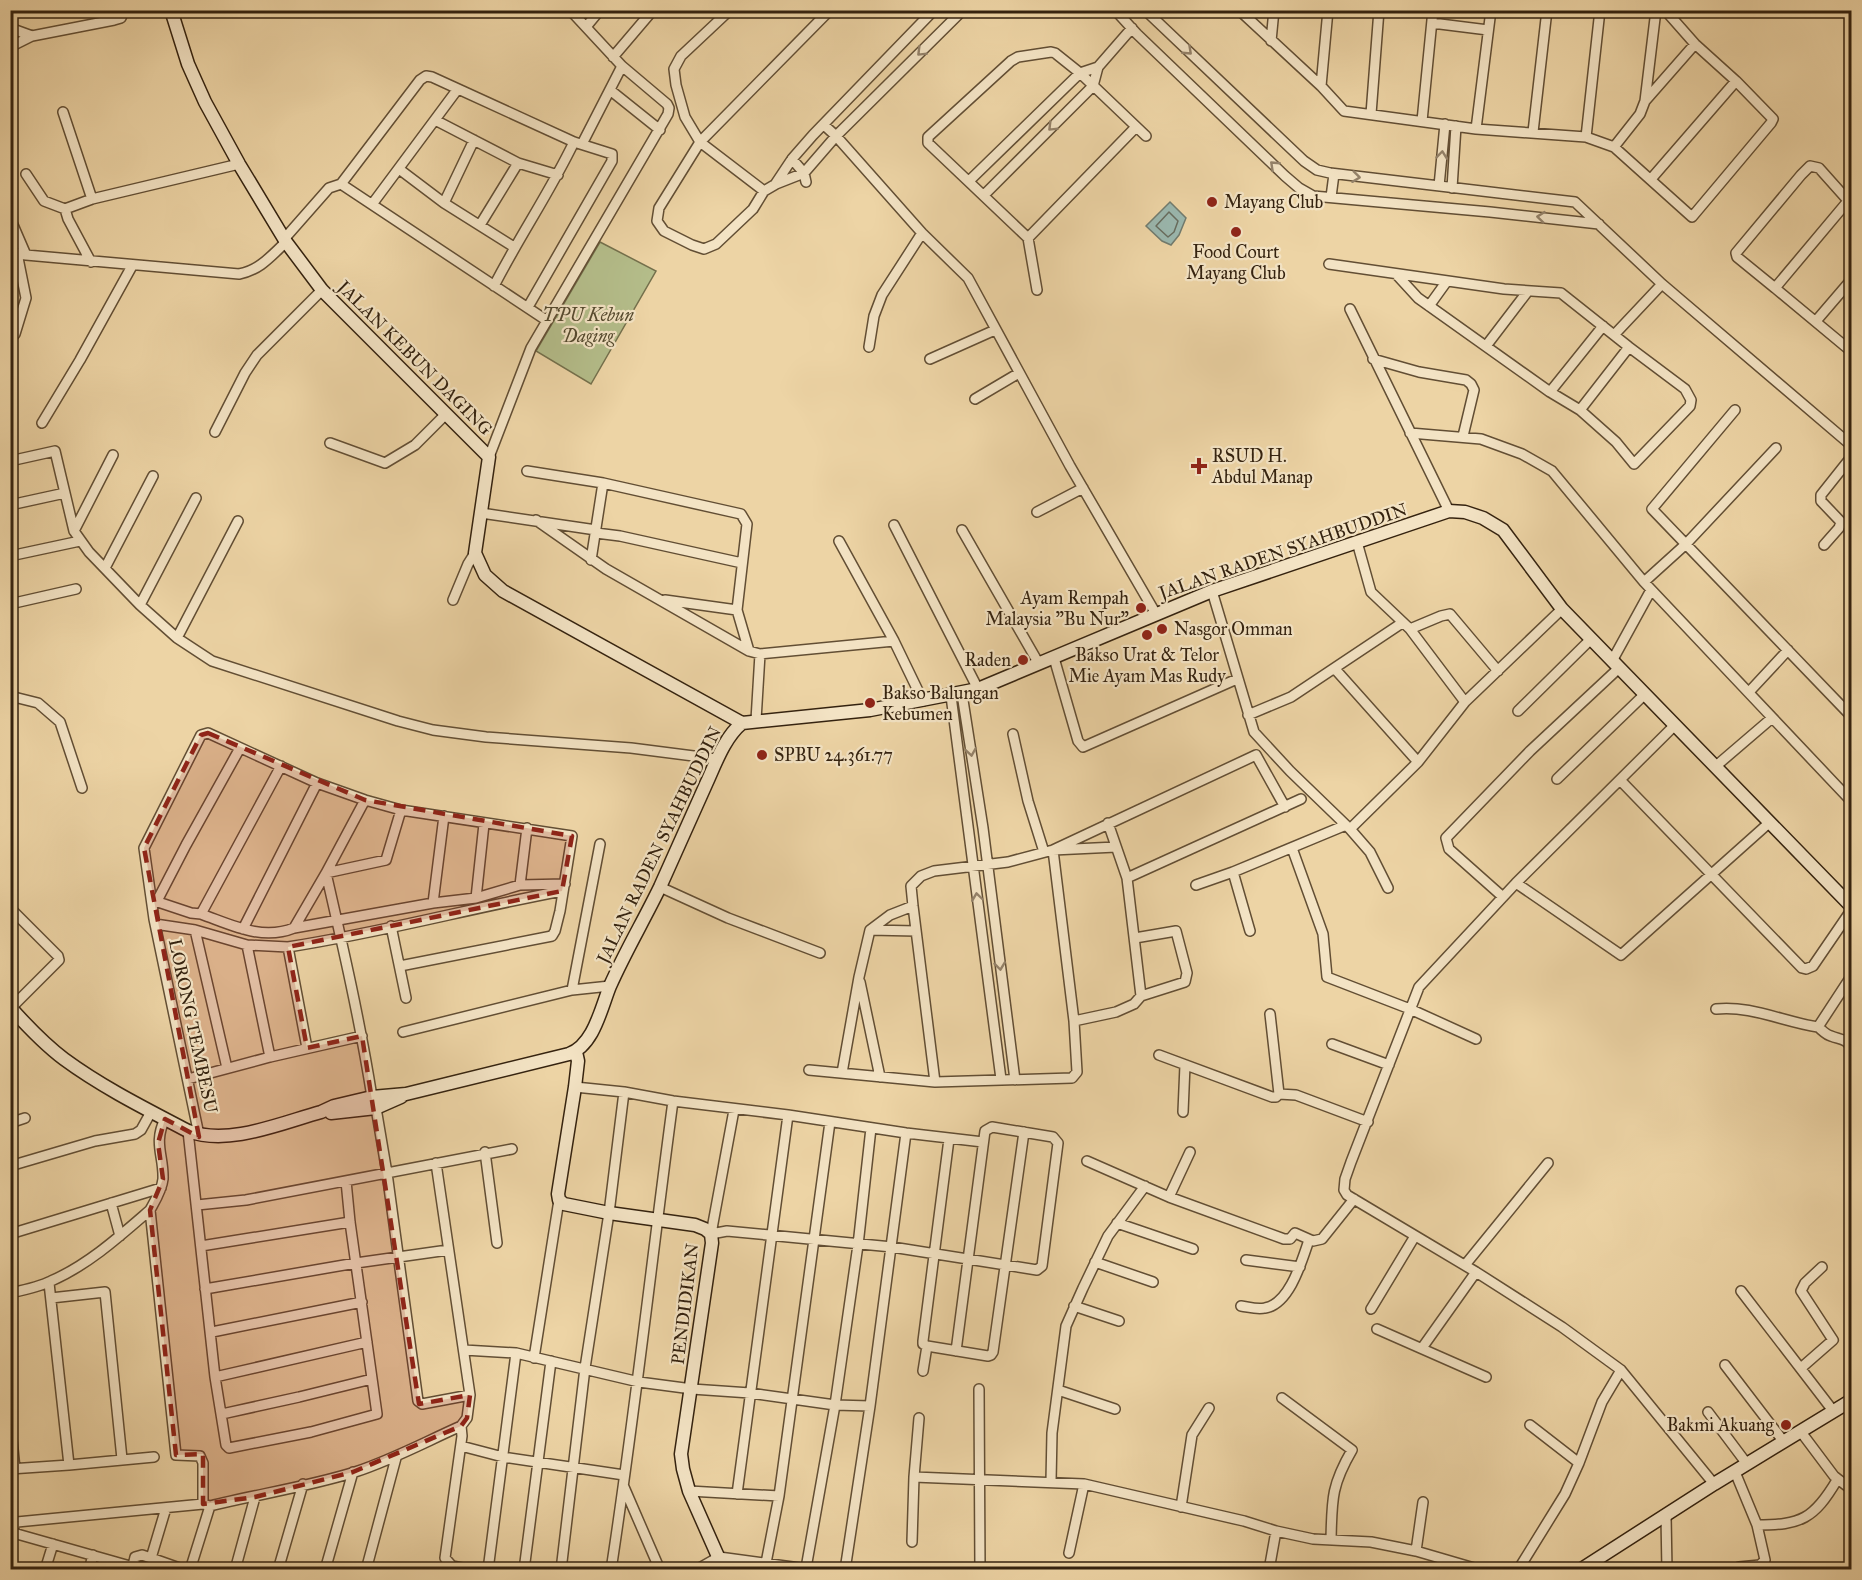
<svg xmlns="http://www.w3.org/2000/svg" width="1862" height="1580" font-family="'IM FELL Great Primer',serif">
  <rect width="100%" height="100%" fill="#edd4a5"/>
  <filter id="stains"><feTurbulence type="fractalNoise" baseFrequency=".00333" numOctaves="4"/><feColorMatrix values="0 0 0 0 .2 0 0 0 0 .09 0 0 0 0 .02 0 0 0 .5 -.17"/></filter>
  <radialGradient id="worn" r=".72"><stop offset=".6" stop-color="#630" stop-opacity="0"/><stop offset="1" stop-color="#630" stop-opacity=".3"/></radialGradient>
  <path fill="#b4bd8a" stroke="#74704c" stroke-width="1.5" d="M600,242L656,271L591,384L536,351Z"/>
  <path fill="#9ab7ae" stroke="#717b6e" stroke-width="1.5" d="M1170,202L1186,218L1179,235L1171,245L1162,241L1146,226Z"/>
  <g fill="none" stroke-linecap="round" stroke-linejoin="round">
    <path stroke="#676c5e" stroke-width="1.5" d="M1169,212L1178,221L1174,232L1168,237L1156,226Z"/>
    <g stroke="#624e34" stroke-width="12">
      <path id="street" d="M730,10L681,56L674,69L676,85L685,117L700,142L764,191
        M830,10L700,142L659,208L657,221L664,231L692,245L704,249L716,244L753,209L764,191L776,184L804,173L836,136L963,10
        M1115,10L1137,34L1285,176L1299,188L1313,196L1490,212L1599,224
        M1145,10L1304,161L1317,170L1330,173L1575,202L1662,284L1852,446
        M1239,10L1321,86L1344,111L1476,129L1586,137L1614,147L1692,217L1771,123L1773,119L1736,81L1695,44L1665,10
        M1432,23L1488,30
        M586,27L600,10
        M10,28L32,36
        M1271,41L1274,10
        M10,47L32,36L114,20L121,18L124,10
        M613,57L653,10
        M1321,86L1328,10
        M610,90L660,130
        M1645,101L1656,10
        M63,112L92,199
        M1371,114L1379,10
        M435,120L518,163L558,175
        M1422,121L1433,10
        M824,125L836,136L922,233L968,278L1070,466L1156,614
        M1476,129L1491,10
        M1533,132L1547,10
        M1586,137L1600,10
        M582,144L622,66
        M1614,147L1640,114L1645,101L1695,44
        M792,159L804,173L806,182
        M399,169L444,203L514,247
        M26,174L44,201L65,209
        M1651,179L1736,81
        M969,181L1080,73L1098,67
        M776,183L792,159L813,135L934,10
        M341,184L546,320
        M1439,186L1445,124
        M1452,188L1456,126
        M984,195L1093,86L1098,67L1132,28
        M1331,197L1334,174
        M1848,201L1775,288L1852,352
        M373,203L457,90
        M444,203L474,140
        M10,218L26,255
        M480,225L518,163
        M285,238L329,188L341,184L420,80L426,76L432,77L574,142L612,154V161L528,307
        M1028,238L1136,127
        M10,252L26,255L239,274C260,270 271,256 286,242
        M91,262L68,219L65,209L92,199L239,164
        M1329,264L1504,289L1561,293L1629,347L1685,389L1691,400L1690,406L1634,464L1616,442L1580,410L1550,392L1418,298L1396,274
        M494,286C519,237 550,192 574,142
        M1775,288L1737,257L1736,253L1801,175L1810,166L1819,168L1852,205
        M1037,290L1028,238L928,143V137L1011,61L1018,57L1051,52L1055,53L1080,73L1146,136
        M1429,306L1447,281
        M1350,309L1449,511
        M1816,321L1852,279
        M1614,335L1662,284
        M10,340L15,334L26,298L17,253
        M1486,346L1528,291
        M869,347L874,316L882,295L922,233
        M930,359L995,330
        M1373,359L1419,372L1466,380L1471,384L1474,390L1463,436
        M1550,392L1603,326
        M975,399L1019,373
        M1580,410L1629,347
        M1735,410L1652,509L1852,717
        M42,423L80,360L132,266
        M215,432L245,373L257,355L322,290
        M1410,433L1481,439L1522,454L1552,471L1644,582L1852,802
        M330,443L385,463L415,445L446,414
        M489,457L531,348L668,114L669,108L667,104L622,66L570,10
        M10,461L55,451L74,531L89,552L140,605L177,638L212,661L398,721L433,730L486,737L631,748L717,759
        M527,471L603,483L741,514L747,524L737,610L749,651
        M10,505L65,493
        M1037,512L1083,488
        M481,513L596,530
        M536,520L606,569L749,651L760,654L894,641
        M894,525L978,689
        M962,530L1039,664
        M74,531L113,455
        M596,533L620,536L742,563
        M839,541L894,641L923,701
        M1357,542L1371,592L1410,629L1465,702
        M1824,545L1839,528L1841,522L1821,501V495L1852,456
        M10,556L80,541
        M591,560L603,483
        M105,568L153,476
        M1644,582L1686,544L1776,448
        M1212,591L1254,732L1290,771L1350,829L1370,852L1388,888
        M453,600L468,564L475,553
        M665,600L737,610
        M10,604L76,589
        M140,605L196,498
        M1410,629L1441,616L1450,614L1498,671
        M177,638L238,521
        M1054,658L1078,741L1083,747L1237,679
        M1612,661L1651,590
        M1335,669L1418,762
        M1749,692L1788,650
        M962,694L983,828L1015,1080
        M10,696L38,703L60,722L82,788
        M951,696L1001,1079
        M1518,711L1591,639
        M1248,715L1291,697L1402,623
        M756,720L760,654
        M1675,725L1516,883L1419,987L1351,1162L1345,1179L1344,1190L1347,1195L1476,1272L1562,1327L1621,1370L1714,1484
        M1013,734L1028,801L1044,852
        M1716,766L1772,718
        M1557,779L1645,694
        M1620,780L1802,968L1806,969L1813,966L1852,909
        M365,800L326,873C343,947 360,1021 372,1097
        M1108,823L1127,878L1141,996
        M1350,829L1418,762L1465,702L1562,609
        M1292,848L1323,934L1327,977L1410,1009L1476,1039
        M1127,878L1301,799
        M1516,883L1621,955L1770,822
        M520,885L527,828
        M1196,885L1233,872
        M660,887L728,918L820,953
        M1503,897L1449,849L1446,838L1530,751L1619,668
        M476,898L484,824
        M152,900L191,913L201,914L281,766
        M157,901L186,845L240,748
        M433,903L444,816
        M11,909L58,956L59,960L11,1008
        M201,914C232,925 262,941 294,928L433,903L476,898L520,885L565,884
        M155,924L195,930L247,945L288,947
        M391,926L406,998
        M294,928L326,873L386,860L401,810
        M243,929L317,783
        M195,930L227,1068
        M870,930L916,931
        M1250,931L1233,872L1346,825
        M247,945L270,1057
        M860,982L880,1077
        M572,990L600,844
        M1716,1009C1750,1005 1784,1022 1818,1027L1852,975
        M1270,1014L1279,1094
        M1074,1021L1116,1012L1134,1004L1141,996L1185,982L1187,973L1176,931L1135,938
        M1818,1027C1822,1030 1826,1035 1831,1036C1841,1040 1847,1038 1852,1050
        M403,1032L572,990L610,986
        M1332,1044L1389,1065
        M307,1048L288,947C380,933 471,908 562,891
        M1159,1055L1272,1097H1276L1279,1094L1296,1095L1368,1122
        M809,1070L935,1082L1072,1078L1077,1072L1074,1021L1053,850L1116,847
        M842,1073L859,977L870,930L890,915L913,906
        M188,1079L270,1057L362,1036
        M935,1082L913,906L911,886L921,876L934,871L1008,862L1053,850L1256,755L1285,807
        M575,1087L624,1092L673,1101L788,1115L906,1133L983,1142
        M376,1108L387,1173L418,1401L422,1404L470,1395
        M734,1110L711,1234L727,1231L892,1247L1037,1270L1042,1266L1058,1143L1053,1137L992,1127L985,1131L956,1351
        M1183,1112L1185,1065
        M165,1119C153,1143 164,1156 163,1179C162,1190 155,1201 150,1210L176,1455L200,1456L203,1463V1504L210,1506C258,1494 307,1487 355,1472C392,1460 425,1442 461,1426L467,1418L470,1395L436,1163
        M10,1123L25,1118
        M188,1131L215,1377L226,1445L229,1448L311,1432L377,1414L350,1222L346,1181
        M199,1135L154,919L144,848L201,735L208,733L317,783L365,800L401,810L572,836L560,911L555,931L552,936L400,966
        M949,1139L923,1341V1344L927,1346L988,1356L991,1355L993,1352L1024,1132
        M485,1152L497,1243
        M1087,1161L1169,1197L1284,1239H1290L1295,1233L1313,1241L1322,1239L1354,1199
        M10,1166L95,1141L135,1134L141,1130L151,1112
        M1169,1197L1190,1152
        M111,1203L120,1236
        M197,1205L246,1200L512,1149
        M1117,1223L1193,1249
        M10,1234L161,1188
        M201,1246L350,1222
        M1246,1260L1300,1267
        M1095,1262L1153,1282
        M1465,1265L1548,1163
        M49,1283L69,1465
        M205,1289L356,1263L448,1250
        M1741,1291L1834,1412
        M10,1293C24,1290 39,1287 51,1281C88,1265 120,1236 150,1210
        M51,1298L105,1292L122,1459
        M1074,1306L1119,1321
        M1241,1306C1249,1307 1257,1310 1265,1308C1290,1304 1302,1260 1309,1240
        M1371,1309L1415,1236
        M1377,1329L1486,1377
        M212,1332L362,1302
        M1422,1348L1476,1272
        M464,1350L516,1353L639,1382L692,1389L750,1393L835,1405L870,1406
        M534,1358L559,1200
        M1725,1365L1784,1442
        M1801,1368L1833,1340L1801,1291L1805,1283L1822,1267
        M923,1371L927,1346
        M215,1377L367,1342
        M979,1389L980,1570
        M1058,1390L1115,1409
        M1282,1398L1352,1450C1331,1486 1332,1500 1331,1540
        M1708,1412L1747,1464
        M222,1414L299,1397L372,1379
        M10,1419L15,1469
        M1530,1425L1579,1463
        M461,1426L462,1436L445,1558L452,1566L472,1570
        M1801,1432L1834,1476L1852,1490
        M461,1446L503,1457L624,1475
        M10,1469L69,1465L154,1457
        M914,1477L919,1418
        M1051,1481L1052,1433L1066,1326L1083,1288L1108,1236L1145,1186
        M624,1487L660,1570
        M689,1491L779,1496
        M737,1494L788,1115
        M1181,1507L1192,1435L1209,1408
        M1666,1516L1667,1570
        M1757,1525C1801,1525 1814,1519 1837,1480
        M10,1532L17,1522L203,1504
        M10,1532L144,1570
        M912,1542L914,1477L1084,1484L1244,1521L1276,1531L1313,1539L1371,1542L1416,1551L1481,1570
        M1416,1551L1423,1502
        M1069,1553L1084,1484
        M151,1558L185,1570
        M766,1563L779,1496L830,1122
        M806,1568L835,1405L858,1245L871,1128
        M45,1570L53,1544
        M89,1570L93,1555
        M132,1570L135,1557L142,1555L151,1558L166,1508
        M190,1570L210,1506
        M235,1570L255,1497
        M278,1570L303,1484
        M325,1570L353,1472
        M366,1570L396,1458
        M488,1570L516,1353
        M524,1570L551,1361
        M561,1570L585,1368L609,1213L624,1092
        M611,1570C635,1414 652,1257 673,1101
        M696,1570L719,1557L815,1570
        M845,1570L870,1406L906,1133
        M1269,1570L1276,1531
        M1518,1570L1565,1494L1579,1463L1602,1402L1621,1370
        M1732,1570L1739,1567L1760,1565L1765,1560L1757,1525L1735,1472"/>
    </g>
    <g stroke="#34220f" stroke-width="15">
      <path id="secondary" d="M171,10L188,64L205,102L239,164L286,242L322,290L489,457L475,553L485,575L503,591L742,723
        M10,1007C27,1026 44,1044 64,1059C102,1087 146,1109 188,1131C229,1146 281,1123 321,1112L334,1106L372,1097L406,1094L569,1054C594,1045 601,1008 610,986C625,952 644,920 660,887C676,852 691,817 707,782C716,762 725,737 742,723L870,710L978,689L1212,591L1449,511L1465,512L1483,518L1503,530L1562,609L1852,907
        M576,1052L578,1061L575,1087L558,1194L559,1200L564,1204L609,1213L695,1225L705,1229L711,1234L712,1243L681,1454L683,1469L689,1491L724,1570
        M331,1113L376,1108L401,1097
        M1580,1570L1714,1484L1852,1400"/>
    </g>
    <use href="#street" stroke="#f3e3c4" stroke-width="9"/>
    <use href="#secondary" stroke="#f3e3c4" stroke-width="12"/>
  </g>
  <defs><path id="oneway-chevron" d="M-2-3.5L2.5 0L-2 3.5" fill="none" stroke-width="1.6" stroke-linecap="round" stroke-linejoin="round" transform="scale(1.5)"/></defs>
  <g stroke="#94826a">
    <use href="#oneway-chevron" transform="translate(1188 51) rotate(43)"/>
    <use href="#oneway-chevron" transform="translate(921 52) rotate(135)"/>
    <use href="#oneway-chevron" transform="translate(1052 127) rotate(135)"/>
    <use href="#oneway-chevron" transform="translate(1442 155) rotate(-84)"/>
    <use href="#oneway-chevron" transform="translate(1274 165) rotate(-137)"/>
    <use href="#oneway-chevron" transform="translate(1356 177) rotate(7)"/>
    <use href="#oneway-chevron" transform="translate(1541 217) rotate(-174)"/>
    <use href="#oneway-chevron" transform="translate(971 752) rotate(81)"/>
    <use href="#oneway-chevron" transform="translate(977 897) rotate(-98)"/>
    <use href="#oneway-chevron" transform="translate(1000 966) rotate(83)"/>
  </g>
  <path fill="#8f2418" fill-opacity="0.2" stroke="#8f2418" stroke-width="4.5" stroke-dasharray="12 8" stroke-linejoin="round" d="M208,733L365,800L572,836L562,891L288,947L307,1048L362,1036L419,1404L470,1395L467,1418L461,1426L353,1472L255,1497L203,1504V1454L176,1455L150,1210L163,1179L158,1143L165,1119L199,1137L144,848L201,735Z"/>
  <g fill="#8f2418" stroke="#f3e3c4" stroke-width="2">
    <circle cx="1212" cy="202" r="6"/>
    <circle cx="1236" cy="232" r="6"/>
    <path d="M1196 457h6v6h6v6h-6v6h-6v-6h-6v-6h6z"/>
    <circle cx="1141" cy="608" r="6"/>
    <circle cx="1162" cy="629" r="6"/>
    <circle cx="1147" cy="635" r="6"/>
    <circle cx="1023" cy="660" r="6"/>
    <circle cx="870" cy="703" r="6"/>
    <circle cx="762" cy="755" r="6"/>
    <circle cx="1786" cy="1425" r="6"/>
  </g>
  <g text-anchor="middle" stroke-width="4.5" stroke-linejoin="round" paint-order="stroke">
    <g font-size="18" fill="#34220f" stroke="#f3e3c4" text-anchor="start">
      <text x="1224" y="208">Mayang Club</text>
      <text x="1236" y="258" text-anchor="middle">Food Court<tspan x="1236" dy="21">Mayang Club</tspan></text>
      <text x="1212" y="462">RSUD H.<tspan x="1212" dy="21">Abdul Manap</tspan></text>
      <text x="1129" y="604" text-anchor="end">Ayam Rempah<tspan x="1129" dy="21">Malaysia "Bu Nur"</tspan></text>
      <text x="1174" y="635">Nasgor Omman</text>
      <text x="1147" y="661" text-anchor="middle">Bakso Urat &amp; Telor<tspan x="1147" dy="21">Mie Ayam Mas Rudy</tspan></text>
      <text x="1011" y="666" text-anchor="end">Raden</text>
      <text x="882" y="699">Bakso Balungan<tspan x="882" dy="21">Kebumen</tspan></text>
      <text x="774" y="761">SPBU 24.361.77</text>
      <text x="1774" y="1431" text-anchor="end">Bakmi Akuang</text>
    </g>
    <g font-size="18" font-style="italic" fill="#54492e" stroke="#f3e3c4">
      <text x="588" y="321">TPU Kebun<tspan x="588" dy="21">Daging</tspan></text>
    </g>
    <g font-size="18" fill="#34220f" stroke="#f3e3c4">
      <text transform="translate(415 358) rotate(45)" y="6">JALAN KEBUN DAGING</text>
      <text transform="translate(1283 551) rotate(-19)" y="6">JALAN RADEN SYAHBUDDIN</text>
      <text transform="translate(659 845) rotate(-64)" y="6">JALAN RADEN SYAHBUDDIN</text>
      <text transform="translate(193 1026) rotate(78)" y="6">LORONG TEMBESU</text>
      <text transform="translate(685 1304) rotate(-83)" y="6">PENDIDIKAN</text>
    </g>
  </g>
  <rect width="1862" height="1580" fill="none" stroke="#edd4a5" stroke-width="36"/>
  <rect x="12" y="12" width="1838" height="1556" fill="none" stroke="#34220f" stroke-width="3"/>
  <rect x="18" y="18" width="1826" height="1544" fill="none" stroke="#34220f" stroke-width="1.5"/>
  <rect width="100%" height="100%" filter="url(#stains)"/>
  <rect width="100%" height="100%" fill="url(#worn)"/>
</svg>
